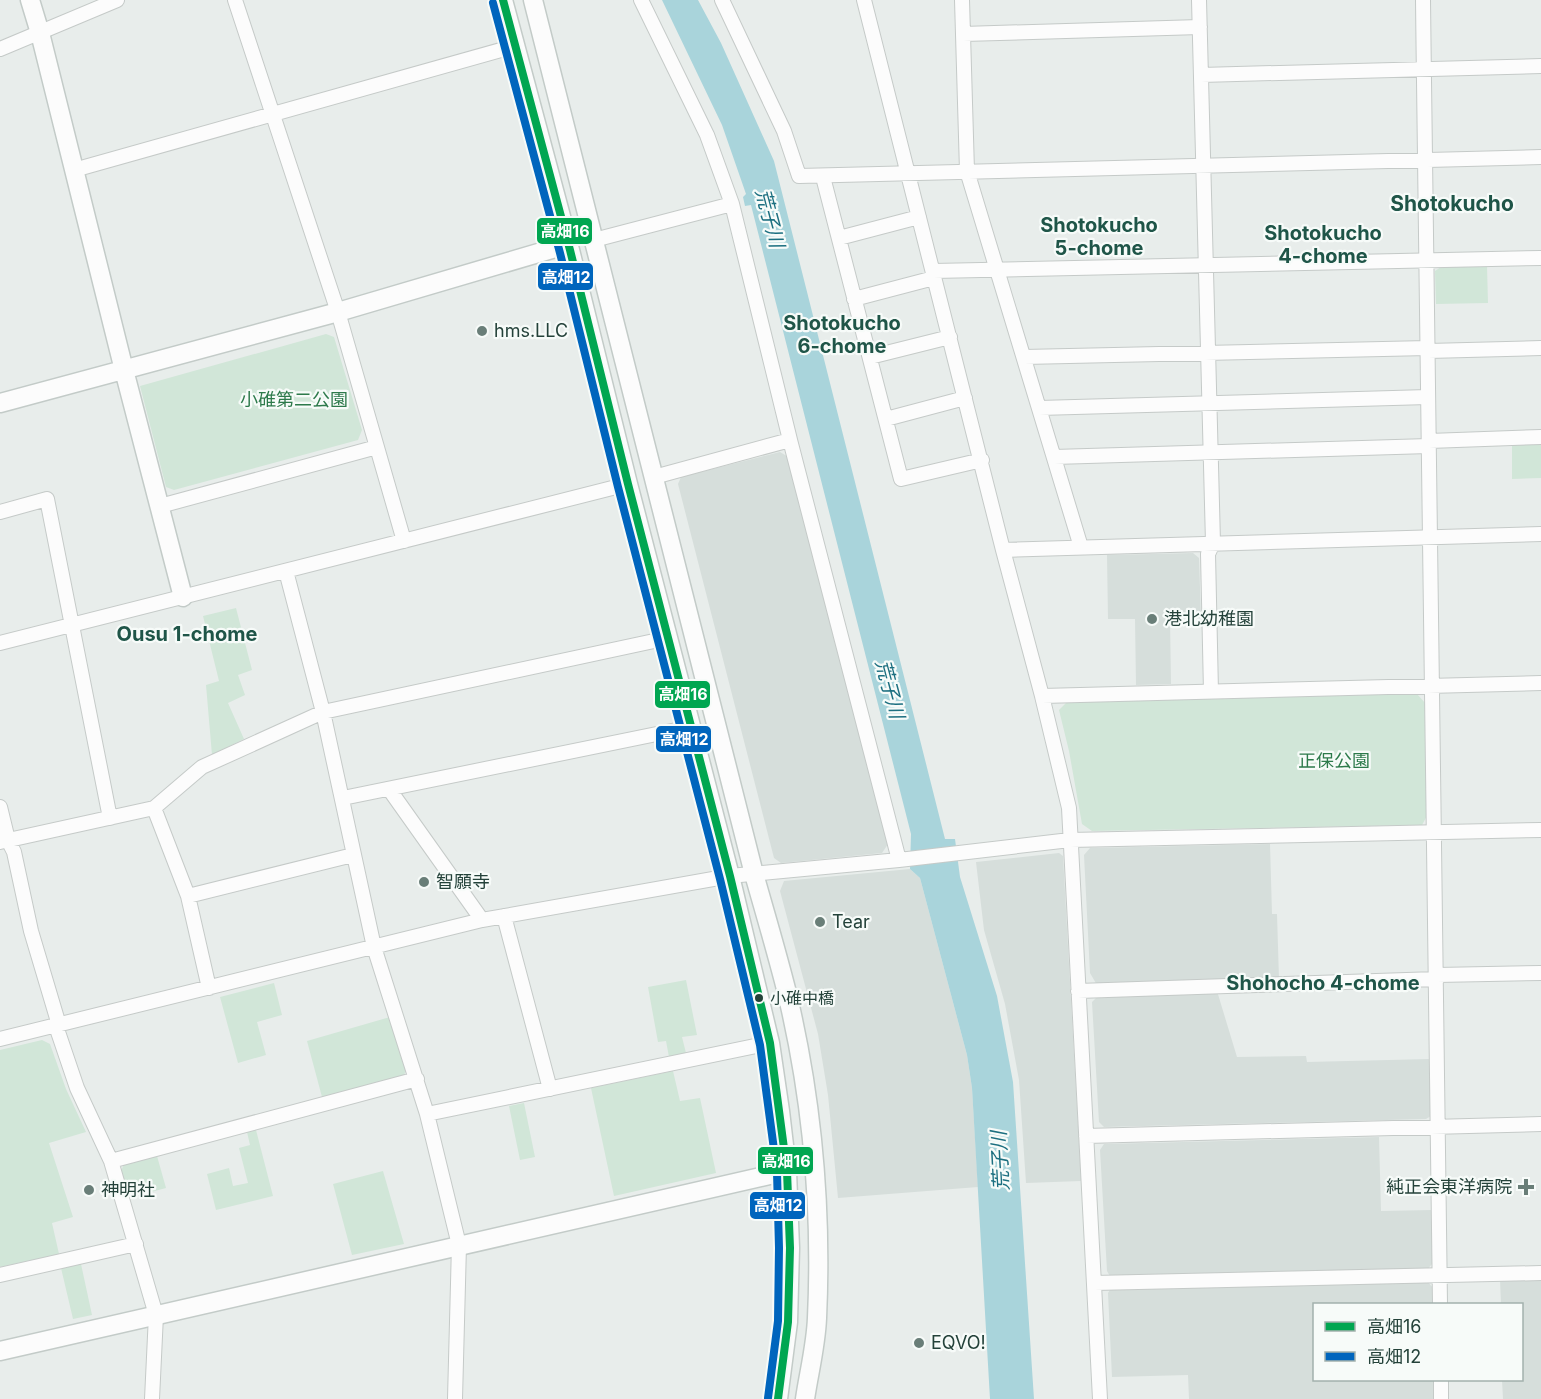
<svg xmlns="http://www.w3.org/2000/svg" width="1541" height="1399" font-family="Inter,'Noto Sans JP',sans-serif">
  <rect width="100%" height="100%" fill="#e8edeb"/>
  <path fill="#d6dedb" d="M780,452L790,458L888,844L882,853L781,863L774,858L678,484L681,477Z
    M1193,553L1199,558L1201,618L1170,619L1171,684L1136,685L1135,619H1108L1107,555Z
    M1270,844L1272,914H1277L1279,979L1097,985L1090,973L1084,855L1090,848Z
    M1059,853L1063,856L1081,1181L1026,1183L1019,1080L1005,1004L984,930L976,862Z
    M910,869L920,878L967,1055L972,1088L978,1187L838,1198L828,1095L818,1034L780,891L784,881Z
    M1217,991L1237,1057L1306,1056L1307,1062L1430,1059L1431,1116L1426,1119L1104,1127L1099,1122L1092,1002L1099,995Z
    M1379,1137L1381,1211L1432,1210V1264L1426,1271L1111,1278L1107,1271L1100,1150L1104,1144Z
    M1541,1278V1399H1503L1502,1380H1522V1304H1501L1500,1279Z
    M1428,1282L1433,1288V1304H1314V1380H1434V1399H1189L1188,1375L1112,1377L1108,1293L1111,1288Z"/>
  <path fill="#d1e6d8" d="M1487,266L1488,303L1436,304L1435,271L1441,267Z
    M326,334L334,337L362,430L358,440L174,490L166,487L140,386Z
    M1512,445H1541V478L1512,479Z
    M236,608L252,670L238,675L245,695L228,703L244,739L212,755L206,685L219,681L203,616Z
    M1417,694L1426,704L1428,814L1422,825L1092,831L1082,824L1069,751L1059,710L1067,702Z
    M686,980L697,1035L682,1037L686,1053L669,1057L666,1041L658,1042L648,987Z
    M274,983L282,1015L257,1022L266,1055L238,1063L220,997Z
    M390,1017L406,1069L404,1076L322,1097L307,1041Z
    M42,1040L50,1044L66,1089L86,1132L49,1143L73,1217L52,1223L59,1254L0,1267V1050Z
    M673,1071L680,1101L700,1098L716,1173L614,1196L591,1088Z
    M524,1103L535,1157L520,1160L509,1106Z
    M256,1130L273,1196L216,1210L207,1174L229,1168L233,1186L248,1183L239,1148L250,1145L247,1132Z
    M157,1156L166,1188L129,1198L121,1171L124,1164Z
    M383,1171L404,1244L352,1255L333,1184Z
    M81,1264L92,1315L73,1319L61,1268Z"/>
  <path fill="#a9d4db" d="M662,0H698L721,43L774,161L945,839H955L960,877L997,996L1013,1082L1034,1399H990L972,1088L967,1055L920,878L910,869L911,834L751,205L745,206L743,197L746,194L722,125Z"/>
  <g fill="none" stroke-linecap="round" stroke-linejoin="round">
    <g stroke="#c5cac8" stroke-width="16">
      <path id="street" d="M235,0L338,312L404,541
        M641,0L707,135L732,204
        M722,0L784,131L799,176L1541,157
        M864,0L1003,550L1042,696L1069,808L1100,1399
        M962,0L967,171L1081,547
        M1199,0L1213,543L1208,554L1211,692
        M1423,0C1428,435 1436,870 1440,1304
        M963,34L1200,27
        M0,49L117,0
        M1201,75L1541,66
        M74,170L515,46
        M823,177L901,479L982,460
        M839,238L919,217
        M594,240L732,204L790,440
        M933,271L1541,258
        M854,299L934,278
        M1428,351L1541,348
        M870,357L950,337
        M1024,357L1428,348
        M1039,408L1428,397
        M886,419L965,398
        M1429,441L1541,437
        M1054,457L1429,446
        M654,477L790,440L899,860
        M160,506L377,447
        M0,512L47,499L110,818
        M1003,550L1541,534
        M286,571L323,712L374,947L427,1114L459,1245L455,1399
        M0,643L628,484
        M1042,696L1541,683
        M389,789L482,920
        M343,798L691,727
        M0,807L8,840L14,852L31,931L59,1025
        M154,808L202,767L323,712L668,638
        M0,842L154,808L188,896L209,988
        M188,896L353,855
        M504,916L550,1089
        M1437,975L1541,973
        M1078,991L1437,979
        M56,1026L77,1088L111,1161L156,1315L152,1399
        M0,1039L482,920L730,876L899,860L1070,840L1541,830
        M427,1114L770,1043
        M1086,1136L1541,1124
        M111,1161L417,1079
        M0,1275L136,1244
        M1094,1283L1541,1273
        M1441,1380V1399"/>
    </g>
    <g stroke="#c3cbc8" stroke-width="21">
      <path id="secondary" d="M30,0L40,33L124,370L183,597
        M503,0L570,250L628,484L730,876L770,1043L780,1111L787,1171L790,1248L788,1322L778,1399
        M533,0L754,874C765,913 777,953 787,993C812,1098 822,1210 817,1318C816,1345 809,1372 805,1399
        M0,403L338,312L569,244
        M0,1351L787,1171"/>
    </g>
    <use href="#street" stroke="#fcfcfc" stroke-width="14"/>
    <use href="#secondary" stroke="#fcfcfc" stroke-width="18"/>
    <g stroke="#f7fbf9" stroke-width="12">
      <path id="bus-1" d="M503,0L570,250L628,484L730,876L770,1043L787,1171L790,1248L788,1322L778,1399"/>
    </g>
    <g stroke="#f7fbf9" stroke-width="12">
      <path id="bus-2" d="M493,3L560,253L618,487L720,879L760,1045L777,1172L779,1248L778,1321L768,1398"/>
    </g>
    <use href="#bus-1" stroke="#00a651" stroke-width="8"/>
    <use href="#bus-2" stroke="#0065bd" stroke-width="8"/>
  </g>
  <g fill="#697e78" stroke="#f7fbf9" stroke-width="2">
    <circle cx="482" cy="331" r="6"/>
    <circle cx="1152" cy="619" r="6"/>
    <circle cx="424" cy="882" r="6"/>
    <circle cx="820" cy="922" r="6"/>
    <path d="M1523 1178h6v6h6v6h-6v6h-6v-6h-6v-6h6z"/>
    <circle cx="89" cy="1190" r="6"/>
    <circle cx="919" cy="1343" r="6"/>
  </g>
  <circle fill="#24423a" stroke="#f7fbf9" stroke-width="2" cx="759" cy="998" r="5"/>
  <g text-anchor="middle" stroke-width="4.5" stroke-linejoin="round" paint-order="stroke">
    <g font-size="16" fill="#24423a" stroke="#f7fbf9" text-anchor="start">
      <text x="770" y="1004">小碓中橋</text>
    </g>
    <g font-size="18" fill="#24423a" stroke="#f7fbf9" text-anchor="start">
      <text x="494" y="337">hms.LLC</text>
      <text x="1164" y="625">港北幼稚園</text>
      <text x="436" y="888">智願寺</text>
      <text x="832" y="928">Tear</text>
      <text x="1512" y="1193" text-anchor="end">純正会東洋病院</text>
      <text x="101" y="1196">神明社</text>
      <text x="931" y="1349">EQVO!</text>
    </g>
    <g font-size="18" fill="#2d7a4b" stroke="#f7fbf9">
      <text x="294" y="406">小碓第二公園</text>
      <text x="1334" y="767">正保公園</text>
    </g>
    <g font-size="20" font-style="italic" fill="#1c6f80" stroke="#f7fbf9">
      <text transform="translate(770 218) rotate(75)" y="7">荒子川</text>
      <text transform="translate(890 689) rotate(75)" y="7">荒子川</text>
      <text transform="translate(1000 1161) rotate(-93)" y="7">荒子川</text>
    </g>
    <g font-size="20" font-weight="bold" fill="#1f5548" stroke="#f7fbf9">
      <text x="1099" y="232">Shotokucho<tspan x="1099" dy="23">5-chome</tspan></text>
      <text x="1323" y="240">Shotokucho<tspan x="1323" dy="23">4-chome</tspan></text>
      <text x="842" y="330">Shotokucho<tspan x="842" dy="23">6-chome</tspan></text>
      <text x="187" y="641">Ousu 1-chome</text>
      <text x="1323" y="990">Shohocho 4-chome</text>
    </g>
    <g font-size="21" font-weight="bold" fill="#1f5548" stroke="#f7fbf9">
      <text x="1452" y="211">Shotokucho</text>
    </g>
  </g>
  <g stroke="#f7fbf9" stroke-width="2">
    <rect x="536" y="217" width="57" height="28" rx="6" fill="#00a651"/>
    <rect x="537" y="262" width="57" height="29" rx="6" fill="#0065bd"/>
    <rect x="654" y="680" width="57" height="29" rx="6" fill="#00a651"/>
    <rect x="655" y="725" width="57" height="28" rx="6" fill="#0065bd"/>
    <rect x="757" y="1146" width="57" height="29" rx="6" fill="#00a651"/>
    <rect x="749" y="1191" width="57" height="29" rx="6" fill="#0065bd"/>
  </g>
  <g font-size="16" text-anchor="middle" font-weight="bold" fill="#fff">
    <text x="565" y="237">高畑16</text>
    <text x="566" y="283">高畑12</text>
    <text x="683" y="700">高畑16</text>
    <text x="684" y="745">高畑12</text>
    <text x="786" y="1167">高畑16</text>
    <text x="778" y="1211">高畑12</text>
  </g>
  <rect x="1313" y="1303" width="210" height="78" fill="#f7fbf9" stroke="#a3b1ad" stroke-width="1.5"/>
  <rect x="1325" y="1322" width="30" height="9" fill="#00a651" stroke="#a3b1ad" stroke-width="1.5"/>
  <text x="1367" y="1333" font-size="18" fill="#24423a">高畑16</text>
  <rect x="1325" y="1352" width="30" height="9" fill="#0065bd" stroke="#a3b1ad" stroke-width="1.5"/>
  <text x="1367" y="1363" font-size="18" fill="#24423a">高畑12</text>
</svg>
